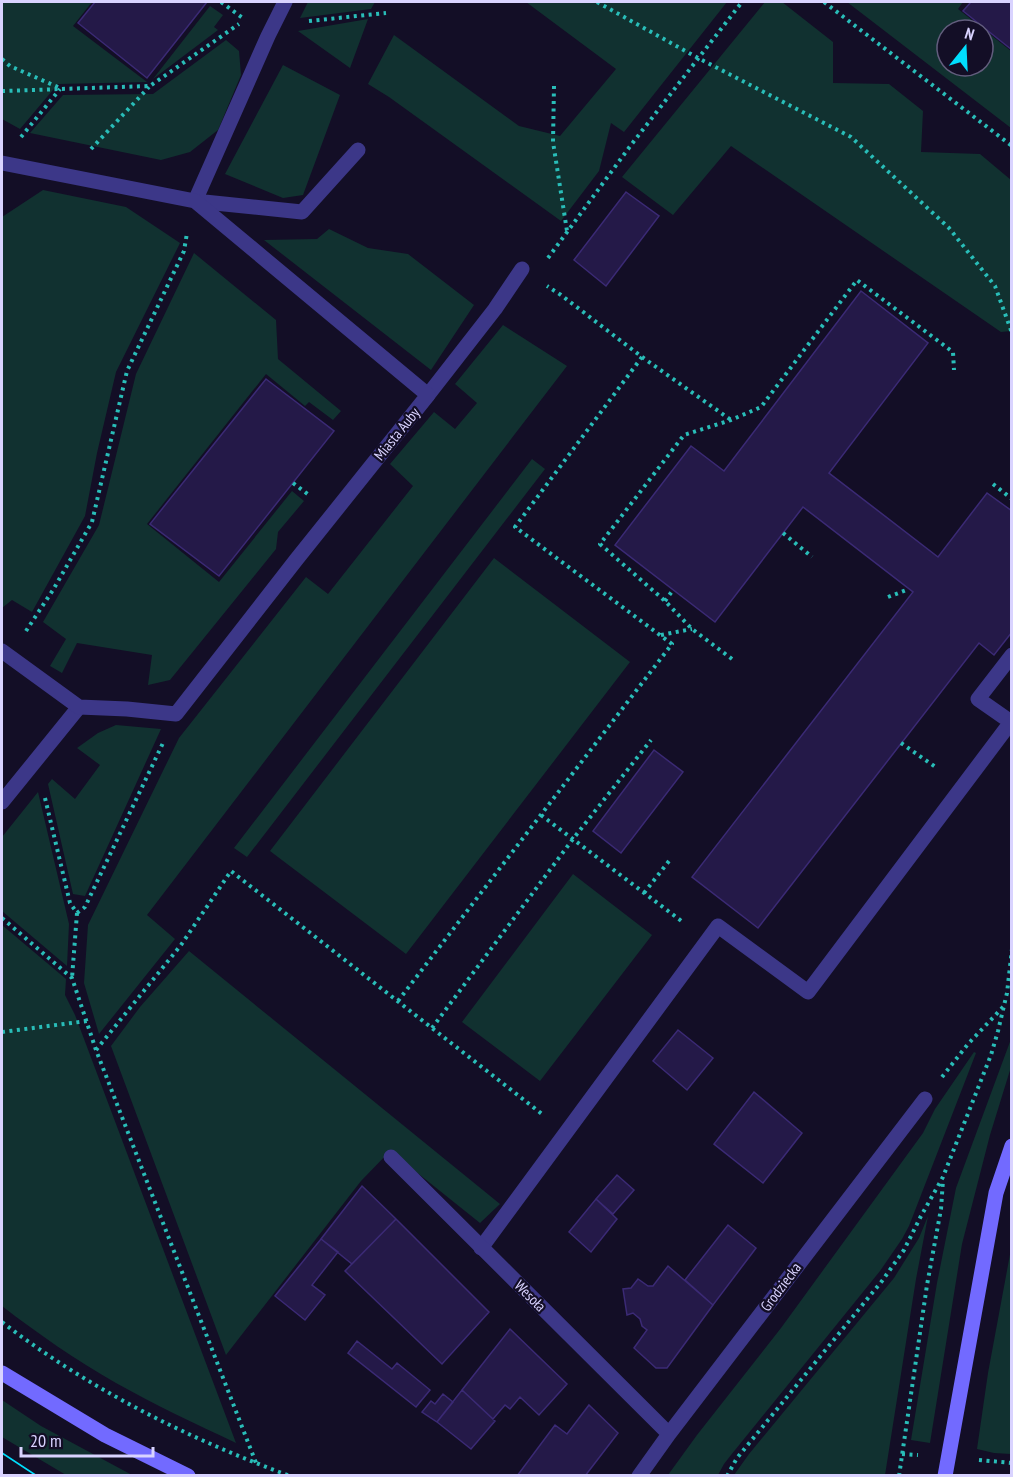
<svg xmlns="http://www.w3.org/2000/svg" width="1013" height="1477" font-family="'PT Sans Narrow',sans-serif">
  <rect width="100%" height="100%" fill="#130e26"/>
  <path fill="#113130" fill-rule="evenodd" d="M2,2H92L73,26L147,82L58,84L20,129L2,119Z
    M308,2H375L371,9L300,18Z
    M526,2H727L624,132L611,123L599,171L561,221L389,97L368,84L394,35L519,126L560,136L616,69Z
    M765,2H782L833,42V83L889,84L923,111L921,152L980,154L1011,180V331L1001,332L731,146L673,215L622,177Z
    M847,2H963L958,9L1011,51V128ZM947,30H983V66H947Z
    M210,6L223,15L214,27L218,30L153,79Z
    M368,19L350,68L298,31Z
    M226,40L239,51L241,75L218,130L190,152L161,160L30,133L63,95L153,94Z
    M283,65L340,95L303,195L283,198L225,174Z
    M43,190L126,207L180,243L116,372L97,453L85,516L32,612L12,600L2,608V217Z
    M329,229L368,248L408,254L474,305L431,370L264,240L317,239Z
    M194,253L276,320L278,359L341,411L333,420L309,402L305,406L266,374L147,524L219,582L292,491L304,501L278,532L276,549L170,680L148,685L152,655L77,643L62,673L50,666L66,639L43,622L99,525L136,374Z
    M503,325L567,366L147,915L175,939L99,1034L84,983L88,925L179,738L306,577L328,594L413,486L390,464L434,412L455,429L477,403L455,384Z
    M532,459L545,469L247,857L234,848Z
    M494,558L630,662L406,954L270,851Z
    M116,725L161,729L85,896L73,894L48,784L52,779L75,799L100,765L77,748L98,733Z
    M38,792L69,924L67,966L2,911V837Z
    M573,874L652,935L540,1081L462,1022Z
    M2,925L66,979L65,995L75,1015L236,1443C196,1424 155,1405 116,1383C76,1360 38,1334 2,1306Z
    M189,951L500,1204L480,1223L390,1151L361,1181L226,1355L111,1046L140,1007Z
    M1011,1039V1067L990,1135L962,1244L930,1443L911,1440L937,1283L956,1188Z
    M974,1052L976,1053L909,1226L902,1239L880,1271L731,1455L724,1464L718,1475H668L697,1435L781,1328L923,1133L935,1109Z
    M928,1216L916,1279L885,1475H734L749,1454L894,1278L919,1238Z
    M1011,1249L1012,1452L1011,1454L994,1453L977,1449L988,1373Z
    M2,1400L41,1426L132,1475H66L2,1437Z"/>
  <path fill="#241948" stroke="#3b2a75" stroke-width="1.5" d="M95,2H207L147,78L78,23Z
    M971,2H1012V50L963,11Z
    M626,192L659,216L606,286L574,260Z
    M861,291L928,343L829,473L938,557L987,493L1012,511V632L994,655L979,643L758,928L692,877L913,592L803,507L715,622L615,545L691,446L724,471Z
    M266,379L334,431L219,576L150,524Z
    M654,750L683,772L621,853L593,831Z
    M678,1030L713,1058L687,1090L653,1061Z
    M754,1092L802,1133L763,1183L714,1144Z
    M617,1175L634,1190L613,1214L596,1199Z
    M362,1186L396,1219L352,1264L321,1239Z
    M596,1199L617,1219L591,1252L569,1232Z
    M396,1219L489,1312L442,1364L345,1271Z
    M728,1225L756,1248L713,1305L685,1280Z
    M321,1239L338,1252L312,1285L325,1295L305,1320L275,1296Z
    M668,1266L713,1305L667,1368H656L634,1348L647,1330L642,1326L640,1319L633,1313L627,1315L623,1289L631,1288L638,1279L648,1286H653Z
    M510,1329L567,1384L539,1415L520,1397L510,1409L505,1405L493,1419L462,1390Z
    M357,1341L392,1369L397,1363L430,1390L416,1407L348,1353Z
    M462,1390L495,1421L471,1449L437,1422Z
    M443,1394L453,1402L437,1422L422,1412L431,1401L435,1404Z
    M589,1405L618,1433L585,1476H517L555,1425L567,1434Z"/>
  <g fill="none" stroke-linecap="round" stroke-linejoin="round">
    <path stroke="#29bdb8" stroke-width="4" stroke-dasharray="3 4.5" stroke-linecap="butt" d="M221,2L244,19
      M597,2L698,58L851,137L949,228L995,286L1012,333
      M824,2L1012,146
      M309,21L386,13
      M2,59L10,66L60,88
      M554,86L553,142L567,231
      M2,91L150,86L239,24
      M21,137L60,89
      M91,149L149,87
      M548,258L631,145L742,2
      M642,357L731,420
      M293,483L309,495
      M993,484L1012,499
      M783,533L812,557
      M888,597L909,589
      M665,601L673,590
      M26,631L53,590L92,522L127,371L184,251L187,233
      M661,635L692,629
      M732,659L692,629L665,601L600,544L684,435L731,420L761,407L857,280L953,352L954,370
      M901,743L937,768
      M45,798L70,903L77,913L72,978
      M541,815L684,923
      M644,893L669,861
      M77,913L85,907L163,743
      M2,918L72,978L96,1050L256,1463
      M398,1001L672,644L515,527L642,357L561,295L547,286
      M432,1028L573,839L651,740
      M2,1032L87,1021
      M96,1050L181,945L231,871L542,1114
      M942,1077L968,1044L1004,1006
      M2,1322C89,1389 187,1438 290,1476
      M902,1454L918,1455
      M979,1460L1012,1463
      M727,1476L737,1458L882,1281L904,1250L921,1216L943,1177L991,1055L998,1031L1007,993L1012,949
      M899,1476L927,1285L941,1209L943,1180"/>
    <path stroke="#3c3788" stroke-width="15" d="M285,2L268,36L195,201L302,212L358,150
      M428,395L495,309L522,269
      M2,802L79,707
      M481,1248L718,926L808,992L1011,722L978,699L1012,655"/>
    <path stroke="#3c3788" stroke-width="15" d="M2,163L195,201L428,395L296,560L176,714L127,709L79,707L2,651
      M391,1157L669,1434
      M639,1476L669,1434L925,1099"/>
    <path stroke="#726aff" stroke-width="15" d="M2,1373L105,1435L188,1476
      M945,1476L996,1193L1012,1146"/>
    <path stroke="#00defe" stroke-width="1.5" d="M2,1453L37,1476"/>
  </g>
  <g text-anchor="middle" stroke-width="4.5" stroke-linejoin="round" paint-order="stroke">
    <g font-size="15" fill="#d9d3ff" stroke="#130e26">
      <text transform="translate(397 434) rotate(-51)" y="5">Miasta Auby</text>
      <text transform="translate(781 1287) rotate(-53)" y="5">Grodziecka</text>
      <text transform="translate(530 1296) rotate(45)" y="5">Wesoła</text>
    </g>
  </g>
  <rect width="1013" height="1477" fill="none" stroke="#d9d3ff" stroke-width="6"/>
  <g transform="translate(965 48) rotate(18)"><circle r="28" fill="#130e26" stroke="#625d7d" stroke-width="1.5"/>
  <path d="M0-4.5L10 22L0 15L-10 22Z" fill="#00defe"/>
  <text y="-9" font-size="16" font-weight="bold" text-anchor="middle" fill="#d9d3ff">N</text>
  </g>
  <path d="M21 1447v9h132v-9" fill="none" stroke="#d9d3ff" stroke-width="3"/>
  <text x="30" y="1447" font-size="18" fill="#d9d3ff" stroke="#130e26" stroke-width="4.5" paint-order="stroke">20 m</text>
</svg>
